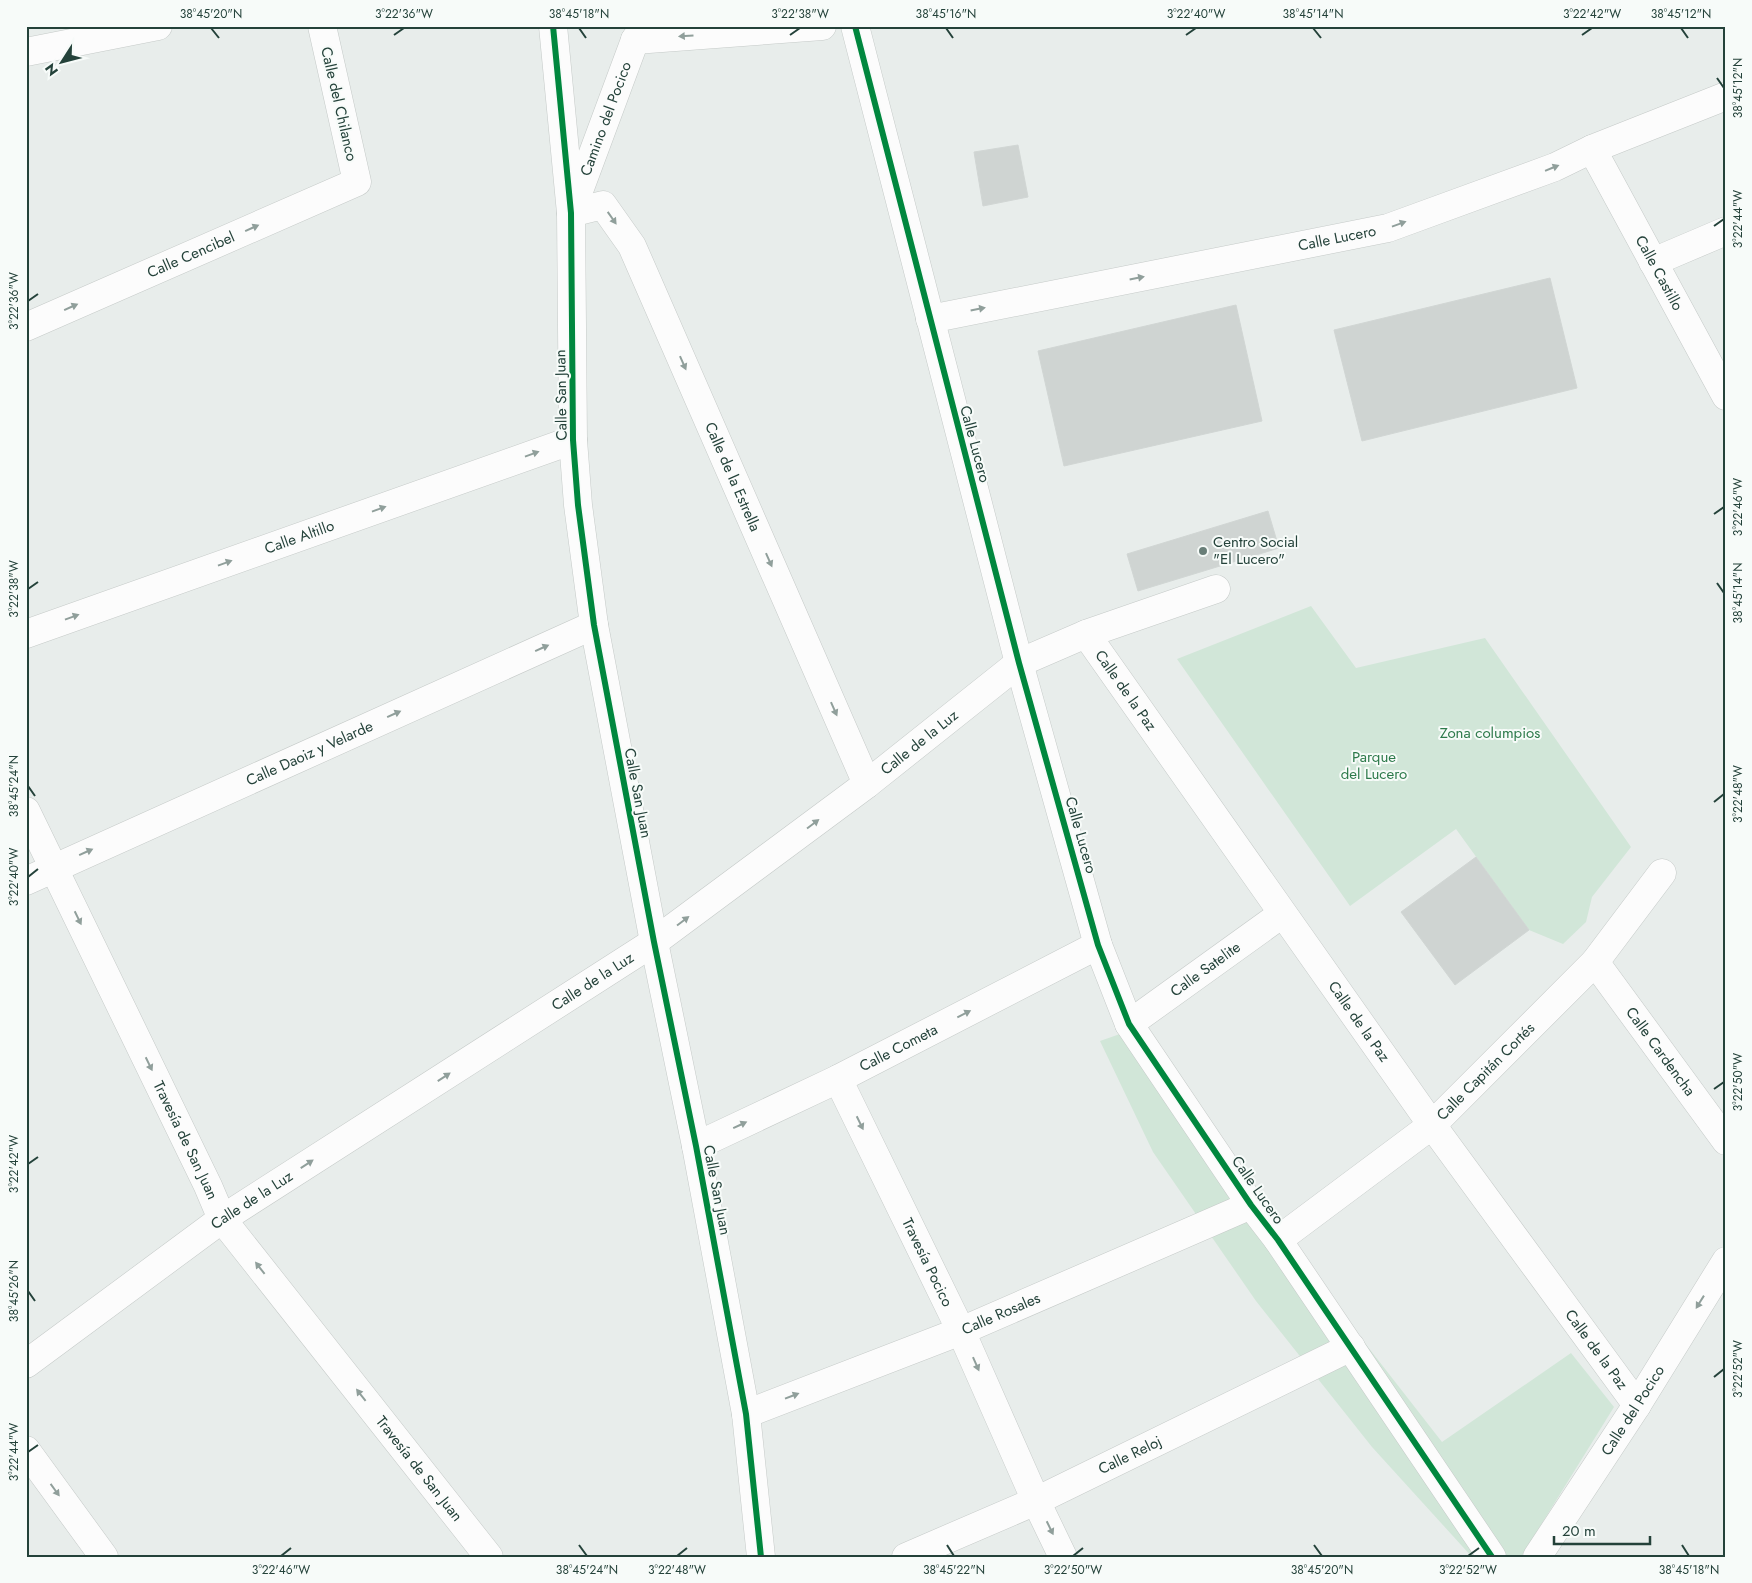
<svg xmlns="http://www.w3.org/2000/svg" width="1752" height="1583" font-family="Jost,sans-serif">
  <rect width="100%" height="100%" fill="#e8edeb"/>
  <path fill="#d1e6d8" d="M1311,606L1356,668L1485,638L1631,847L1592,897L1586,922L1563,944L1529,930L1456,829L1350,906L1177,659Z
    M1137,1028L1357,1333L1442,1442L1571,1353L1614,1407L1521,1557H1472L1372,1447L1256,1301L1153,1152L1100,1041Z"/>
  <path fill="#cfd4d2" stroke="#d1d6d4" d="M1018,145L1028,197L983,206L974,152Z
    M1550,278L1577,388L1362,441L1334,330Z
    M1236,305L1262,421L1064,466L1038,351Z
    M1268,511L1279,548L1138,591L1127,554Z
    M1476,857L1529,930L1455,985L1401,912Z"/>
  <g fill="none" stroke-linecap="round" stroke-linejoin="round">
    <g stroke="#c5cac8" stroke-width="29">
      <g id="minor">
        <path d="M553,26L571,213L573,440L578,505L594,625L654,942L696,1146L746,1414L761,1557"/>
        <path d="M855,26L1019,663L1098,945L1129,1024L1251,1205L1278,1240L1492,1557"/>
        <path d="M635,40L822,26"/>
        <path d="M26,52L158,26"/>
        <path id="s1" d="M1592,149L1726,396"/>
        <path id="s2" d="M573,207L635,40L644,26"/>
        <path id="s3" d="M571,213L603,205L632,246L867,784"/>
        <path d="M1653,262L1726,231"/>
        <path id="s4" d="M930,319L1388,228L1555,167L1592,149L1726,96"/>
        <path id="s5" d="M26,327L357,182L322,26"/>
        <path id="s6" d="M26,634L573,440"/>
        <path id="s7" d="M1086,634L1432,1125L1637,1405"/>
        <path id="s8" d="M26,811L208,1186L222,1219L489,1557"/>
        <path id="s9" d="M26,881L594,625"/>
        <path id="s10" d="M1595,962L1726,1141"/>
        <path id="s11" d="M1129,1024L1282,914"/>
        <path id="s12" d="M838,1079L961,1331L1036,1501L1063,1557"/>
        <path id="s13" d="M696,1146L838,1079L1098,945"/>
        <path id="s14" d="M1278,1240L1432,1125L1595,962L1662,873"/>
        <path id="s15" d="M26,1364L222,1219L654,942L867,784L1019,663L1086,634L1216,589"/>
        <path id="s16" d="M746,1414L961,1331L1251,1205"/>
        <path d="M26,1450L104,1557"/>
        <path id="s17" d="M906,1557L1036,1501L1351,1347"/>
        <path id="s18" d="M1537,1557L1637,1405L1726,1261"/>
      </g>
    </g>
    <use href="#minor" stroke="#fcfcfc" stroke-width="28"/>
    <g stroke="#f7fbf9" stroke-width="9">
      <path id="cycleway" d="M553,26L571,213L573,440L578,505L594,625L654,942L696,1146L746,1414L761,1557
        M855,26L1019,663L1098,945L1129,1024L1251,1205L1278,1240L1492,1557"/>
    </g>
    <use href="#cycleway" stroke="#00873e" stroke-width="6"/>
  </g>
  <defs><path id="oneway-solid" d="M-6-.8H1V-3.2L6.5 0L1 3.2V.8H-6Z" transform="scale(1.25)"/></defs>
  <g fill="#909f9b">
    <use href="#oneway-solid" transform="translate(686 36) rotate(176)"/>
    <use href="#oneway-solid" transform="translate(1552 168) rotate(-22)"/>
    <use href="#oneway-solid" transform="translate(612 218) rotate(55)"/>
    <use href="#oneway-solid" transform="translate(1399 224) rotate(-20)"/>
    <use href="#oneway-solid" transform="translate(252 228) rotate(-24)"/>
    <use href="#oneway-solid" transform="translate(1137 278) rotate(-11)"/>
    <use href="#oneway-solid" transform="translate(71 307) rotate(-24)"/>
    <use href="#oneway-solid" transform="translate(978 309) rotate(-11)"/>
    <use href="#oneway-solid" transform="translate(683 363) rotate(66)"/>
    <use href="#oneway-solid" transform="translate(532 454) rotate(-20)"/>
    <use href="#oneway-solid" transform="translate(379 509) rotate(-20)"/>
    <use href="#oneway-solid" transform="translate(769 560) rotate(66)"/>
    <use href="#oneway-solid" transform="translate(225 563) rotate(-20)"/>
    <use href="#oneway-solid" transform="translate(72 617) rotate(-20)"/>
    <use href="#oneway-solid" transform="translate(542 648) rotate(-24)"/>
    <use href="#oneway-solid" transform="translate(834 709) rotate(66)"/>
    <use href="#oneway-solid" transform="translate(394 714) rotate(-24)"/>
    <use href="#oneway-solid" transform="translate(813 824) rotate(-37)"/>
    <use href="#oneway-solid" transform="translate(86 852) rotate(-24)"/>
    <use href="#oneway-solid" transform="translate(78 918) rotate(64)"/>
    <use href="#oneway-solid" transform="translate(683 921) rotate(-37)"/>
    <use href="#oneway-solid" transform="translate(964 1014) rotate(-27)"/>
    <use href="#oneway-solid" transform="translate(149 1064) rotate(64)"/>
    <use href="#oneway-solid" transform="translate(444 1077) rotate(-33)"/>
    <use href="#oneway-solid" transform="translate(860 1123) rotate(64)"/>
    <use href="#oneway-solid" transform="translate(740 1125) rotate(-25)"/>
    <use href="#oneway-solid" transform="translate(307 1164) rotate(-33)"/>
    <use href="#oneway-solid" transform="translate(260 1268) rotate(-128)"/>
    <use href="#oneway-solid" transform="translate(1700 1302) rotate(122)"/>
    <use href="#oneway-solid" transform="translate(976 1364) rotate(66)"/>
    <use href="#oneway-solid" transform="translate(361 1395) rotate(-128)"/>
    <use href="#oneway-solid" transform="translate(792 1396) rotate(-21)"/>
    <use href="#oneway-solid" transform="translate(55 1490) rotate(54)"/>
    <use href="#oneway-solid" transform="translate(1050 1528) rotate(64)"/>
  </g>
  <path fill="none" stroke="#24423a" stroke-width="2" d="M211,28L219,38M579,28L586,38M946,28L953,38M1313,28L1321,38M1681,28L1688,38M394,35L404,28M790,35L800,28M1186,35L1196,28M1582,35L1592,28M1717,78L1724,88M1714,226L1724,219M28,301L38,294M1714,514L1724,507M1717,583L1724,593M28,589L38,582M28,786L35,796M1714,802L1724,794M28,877L38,869M1714,1089L1724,1082M28,1164L38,1157M28,1291L35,1301M1714,1377L1724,1369M28,1452L38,1445M579,1545L587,1556M947,1545L954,1556M1314,1545L1322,1556M1682,1545L1689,1556M281,1556L291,1548M677,1556L687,1548M1073,1556L1083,1548M1468,1556L1479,1548"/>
  <circle fill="#697e78" stroke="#f7fbf9" stroke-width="2" cx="1203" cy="551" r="5"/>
  <g text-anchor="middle" stroke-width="4" stroke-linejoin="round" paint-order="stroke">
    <g font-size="15" fill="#24423a" stroke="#f7fbf9">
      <text transform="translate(339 104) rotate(77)" y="5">Calle del Chilanco</text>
      <text dy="5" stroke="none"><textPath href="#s2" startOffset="94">Camino del Pocico</textPath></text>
      <text dy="5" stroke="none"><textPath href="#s4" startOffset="415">Calle Lucero</textPath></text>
      <text dy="5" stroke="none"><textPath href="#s5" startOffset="180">Calle Cencibel</textPath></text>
      <text dy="5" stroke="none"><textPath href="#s1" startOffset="141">Calle Castillo</textPath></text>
      <text transform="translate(561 395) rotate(-91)" y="5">Calle San Juan</text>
      <text transform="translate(975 444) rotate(75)" y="5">Calle Lucero</text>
      <text dy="5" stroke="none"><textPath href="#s3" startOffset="335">Calle de la Estrella</textPath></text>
      <text dy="5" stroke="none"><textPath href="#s6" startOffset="290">Calle Altillo</textPath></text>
      <text dy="5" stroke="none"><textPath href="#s7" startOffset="69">Calle de la Paz</textPath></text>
      <text dy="5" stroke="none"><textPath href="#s15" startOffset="1089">Calle de la Luz</textPath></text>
      <text dy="5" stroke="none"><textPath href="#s9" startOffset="311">Calle Daoiz y Velarde</textPath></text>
      <text transform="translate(638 793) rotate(79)" y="5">Calle San Juan</text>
      <text transform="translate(1081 835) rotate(74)" y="5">Calle Lucero</text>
      <text dy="5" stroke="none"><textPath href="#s11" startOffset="94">Calle Satelite</textPath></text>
      <text dy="5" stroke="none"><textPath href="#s15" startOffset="684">Calle de la Luz</textPath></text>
      <text dy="5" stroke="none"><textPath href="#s7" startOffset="474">Calle de la Paz</textPath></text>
      <text dy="5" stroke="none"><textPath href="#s13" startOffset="225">Calle Cometa</textPath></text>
      <text dy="5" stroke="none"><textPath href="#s10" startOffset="111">Calle Cardencha</textPath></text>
      <text dy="5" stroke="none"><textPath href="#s14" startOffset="268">Calle Capitán Cortés</textPath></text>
      <text dy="5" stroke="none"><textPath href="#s8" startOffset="366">Travesía de San Juan</textPath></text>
      <text transform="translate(717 1190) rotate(79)" y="5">Calle San Juan</text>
      <text transform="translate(1258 1190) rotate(55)" y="5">Calle Lucero</text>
      <text dy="5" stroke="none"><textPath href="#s15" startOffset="279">Calle de la Luz</textPath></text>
      <text dy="5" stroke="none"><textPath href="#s12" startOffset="204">Travesía Pocico</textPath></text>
      <text dy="5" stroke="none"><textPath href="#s16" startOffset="274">Calle Rosales</textPath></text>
      <text dy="5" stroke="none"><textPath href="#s7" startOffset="879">Calle de la Paz</textPath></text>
      <text dy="5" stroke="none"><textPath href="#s18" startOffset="175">Calle del Pocico</textPath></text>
      <text dy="5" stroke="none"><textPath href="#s17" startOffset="246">Calle Reloj</textPath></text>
      <text dy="5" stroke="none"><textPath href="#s8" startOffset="771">Travesía de San Juan</textPath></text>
    </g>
    <g font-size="15" fill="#24423a" stroke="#f7fbf9" text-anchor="start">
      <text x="1213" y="547">Centro Social<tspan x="1213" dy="17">"El Lucero"</tspan></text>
    </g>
    <g font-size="15" fill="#2d7a4b" stroke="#f7fbf9">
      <text x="1490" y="738">Zona columpios</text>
      <text x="1374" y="762">Parque<tspan x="1374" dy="17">del Lucero</tspan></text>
    </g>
  </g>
  <rect width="1752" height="1583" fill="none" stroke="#f7fbf9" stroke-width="55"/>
  <g transform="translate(62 62) rotate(234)" stroke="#f7fbf9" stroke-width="4" paint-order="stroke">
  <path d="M0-4L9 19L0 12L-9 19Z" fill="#24423a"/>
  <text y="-8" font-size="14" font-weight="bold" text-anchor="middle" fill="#24423a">N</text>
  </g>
  <path d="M1554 1536v8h96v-8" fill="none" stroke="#24423a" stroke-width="2.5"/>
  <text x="1562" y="1536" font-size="15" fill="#24423a" stroke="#f7fbf9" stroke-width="4" paint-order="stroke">20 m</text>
  <rect x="28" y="28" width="1696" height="1528" fill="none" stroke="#24423a" stroke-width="2"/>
  <g font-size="12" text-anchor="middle" fill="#24423a">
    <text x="211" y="18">38°45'20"N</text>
    <text x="404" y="18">3°22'36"W</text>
    <text x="579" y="18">38°45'18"N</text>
    <text x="800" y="18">3°22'38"W</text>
    <text x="946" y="18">38°45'16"N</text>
    <text x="1196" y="18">3°22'40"W</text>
    <text x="1313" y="18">38°45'14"N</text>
    <text x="1592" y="18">3°22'42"W</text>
    <text x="1681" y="18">38°45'12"N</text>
    <text transform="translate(1738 88) rotate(-90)" y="4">38°45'12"N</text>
    <text transform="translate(1738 219) rotate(-90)" y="4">3°22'44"W</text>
    <text transform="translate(14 301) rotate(-90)" y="4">3°22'36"W</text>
    <text transform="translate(1738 507) rotate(-90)" y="4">3°22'46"W</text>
    <text transform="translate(14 589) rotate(-90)" y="4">3°22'38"W</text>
    <text transform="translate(1738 593) rotate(-90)" y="4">38°45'14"N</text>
    <text transform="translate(14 786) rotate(-90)" y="4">38°45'24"N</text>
    <text transform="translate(1738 794) rotate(-90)" y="4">3°22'48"W</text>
    <text transform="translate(14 877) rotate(-90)" y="4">3°22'40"W</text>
    <text transform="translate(1738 1082) rotate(-90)" y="4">3°22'50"W</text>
    <text transform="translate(14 1164) rotate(-90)" y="4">3°22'42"W</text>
    <text transform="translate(14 1291) rotate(-90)" y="4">38°45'26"N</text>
    <text transform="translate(1738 1369) rotate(-90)" y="4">3°22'52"W</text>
    <text transform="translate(14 1452) rotate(-90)" y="4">3°22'44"W</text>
    <text x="281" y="1574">3°22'46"W</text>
    <text x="587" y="1574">38°45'24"N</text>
    <text x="677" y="1574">3°22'48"W</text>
    <text x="954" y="1574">38°45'22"N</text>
    <text x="1073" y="1574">3°22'50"W</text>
    <text x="1322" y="1574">38°45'20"N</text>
    <text x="1468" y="1574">3°22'52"W</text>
    <text x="1689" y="1574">38°45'18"N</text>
  </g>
</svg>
